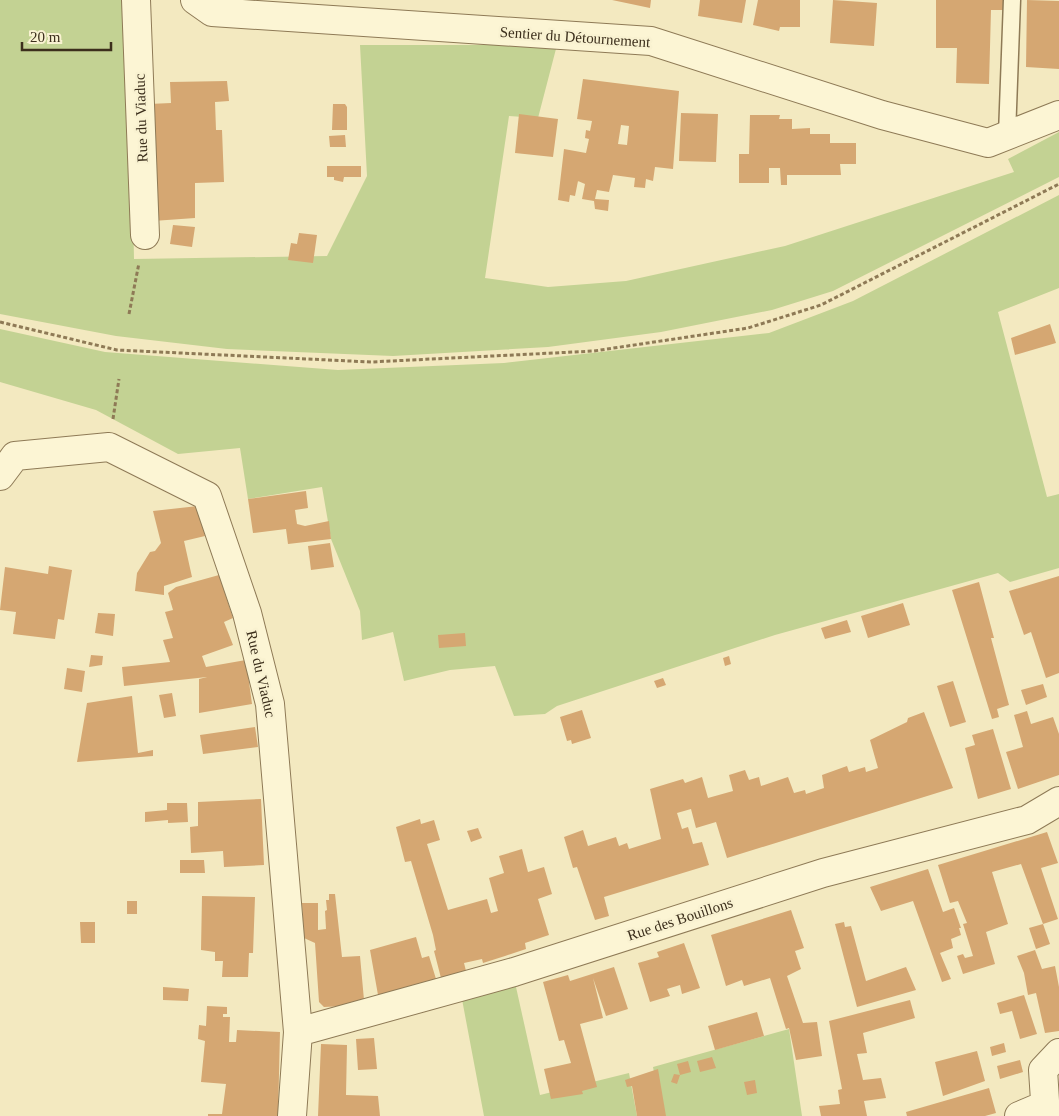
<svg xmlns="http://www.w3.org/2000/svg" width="1059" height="1116" font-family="'Times New Roman',serif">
  <rect width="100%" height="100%" fill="#f3e9c0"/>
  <path fill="#c3d293" d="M0,0H125L130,54L134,259L327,256L367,176L360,45H557L538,118L509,116L485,278L548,287L626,281L785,246L1014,172L1008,159L1059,132V177L833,291L772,310L661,332L548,347L393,356L227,349L116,336L0,314Z
    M1059,195V288L998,312L1047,497L1059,494V568L1010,582L998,573L775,635L557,706L545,714L514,716L495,666L450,670L404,681L393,632L362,640L360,611L331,539L322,487L248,499L240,448L178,454L96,410L0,382V329L105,352L338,370L504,363L769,333L853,301Z
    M514,978L540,1095L629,1073L637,1116H484L461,994Z
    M789,1029L802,1116H662L653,1067Z"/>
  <path fill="#d5a772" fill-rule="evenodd" d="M612,0H651L650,8Z
    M700,0H746L742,23L698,16Z
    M758,0H800V27H780L779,31L753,25Z
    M833,0L877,3L874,46L830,43Z
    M936,0H1008V10H991L989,84L956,83L957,48H936Z
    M1027,0L1059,1V69L1026,67Z
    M583,79L679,91L673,169L655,167L653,181L646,179L645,188L634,187L635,178L613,175L609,192L597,190L595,199L609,200L608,211L595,209L594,201L582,199L585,184L578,181L579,176L575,196L570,195L569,202L558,200L564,149L586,153L589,139L585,138L586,130L590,131L592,121L577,119ZM621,125L629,126L627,145L618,144Z
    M227,81L229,101L215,102L216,130H222L224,182L195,183V218L153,221L149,104L171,103L170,82Z
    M333,104H345L347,107V130H332Z
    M681,113L718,114L716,162L679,161Z
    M519,114L558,119L553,157L515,153Z
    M750,115H780L779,119H792V129L810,128V134H830V143H856V164H840L841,175H787V185H781L780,168H769V183H739V154H749Z
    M345,135L346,147H330L329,136Z
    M327,166H361V177H344L343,182L334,180V177H327Z
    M173,225L195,227L192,247L170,244Z
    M299,233L317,235L313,263L288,260L291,243L297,244Z
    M1050,324L1056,343L1015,355L1011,338Z
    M306,491L308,508L295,510L297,524L305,526L329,521L331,539L288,544L286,529L253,533L248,499Z
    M198,506L205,536L184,541L192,577L164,586V595L135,591L137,573L150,552L155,551L161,543L153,511Z
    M330,543L334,567L311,570L308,546Z
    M49,566L72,570L64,620L58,619L55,639L13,634L16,612L0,610L5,567L48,574Z
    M219,575L233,618L224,622L233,645L202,656L206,667L246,660L252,704L199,713V679L207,677L124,686L122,667L170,662L163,640L173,638L165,612L173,610L168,593L176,587Z
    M1059,576V673L1046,678L1031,632L1024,635L1009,591Z
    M979,582L994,638H991L1009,705L997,709L999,717L992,719L952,590Z
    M903,603L910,625L868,638L861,616Z
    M98,613L115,614L113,636L95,633Z
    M847,620L851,632L825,639L821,628Z
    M465,633L466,646L439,648L438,635Z
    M91,655L103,656L102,665L89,667Z
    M729,656L731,664L725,666L723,658Z
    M67,668L85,671L82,692L64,689Z
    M663,678L666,685L657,688L654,681Z
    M953,681L966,722L950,727L937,686Z
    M1043,684L1047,697L1026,705L1021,690Z
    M172,693L176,716L164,718L159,695Z
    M132,696L138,753L153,750V756L77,762L87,703Z
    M582,710L591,738L572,744L571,740L567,741L560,717Z
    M1027,711L1031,724L1053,717L1059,734V775L1018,789L1006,752L1023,747L1014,715Z
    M924,712L953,788L727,858L716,822L696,828L691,809L677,813L682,829L688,827L693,844L702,842L709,865L604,897L609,916L595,920L577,867L573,868L564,837L583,830L588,846L616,837L619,846L627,843L629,849L661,839L650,789L683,779L685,783L702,777L708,798L733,791L729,775L745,770L749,780L759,777L761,786L788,777L794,793L805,790L806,794L824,788L822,775L847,766L849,772L865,767L866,772L878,768L870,740L907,722L908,718Z
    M255,727L258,747L203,754L200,735Z
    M993,729L1011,789L978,799L965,748L975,745L972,735Z
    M261,799L264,865L224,867L223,851L191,853L190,827L198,826V802Z
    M167,803H187L188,822L168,823V820L145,822V812L167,810Z
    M420,819L421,824L434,820L440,840L427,844L448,910L487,899L491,913L498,911L489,878L504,873L499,856L522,849L528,872L544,867L552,894L538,899L549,935L525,943L526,949L505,956L483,963L482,959L464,963L466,971L441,978L434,951L436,950L433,935L411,861L405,862L396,827Z
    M478,828L482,838L471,842L467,831Z
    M1047,832L1058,863L1041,868L1058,919L1043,924L1021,864L992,872L1008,924L986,932L995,964L963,974L957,956L963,954L965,958L973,956L963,924L967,923L958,901L950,903L938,865Z
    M180,860H204L205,873H180Z
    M928,869L943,912L954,908L961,928H959L961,935L951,939L953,948L940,953L951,979L942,982L913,901L881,911L870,887Z
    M329,894H335L342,957L360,956L364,1000L345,1006L324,1007L319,1002L315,943L304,938L302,903H318V930L326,929L325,911L327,910L326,900H329Z
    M202,896L255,897L253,953H249L248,977H222L223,961H215V952L201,950Z
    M127,901H137V914H127Z
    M791,910L804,948L795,951L801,969L787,976L803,1023L817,1022L822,1056L796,1060L789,1028L786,1029L770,978L744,986L742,980L726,986L711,935Z
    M80,922H95V943H81Z
    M844,922L845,927L851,926L866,981L906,967L916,990L857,1007L835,924Z
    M1043,924L1050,944L1036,949L1029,928Z
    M416,937L422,958L429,956L436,979L378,995L370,950Z
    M684,943L700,988L682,994L680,985L667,989L670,996L650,1002L638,963L659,957L657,952Z
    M1035,950L1042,969L1055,966L1059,987V1031L1045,1033L1036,993L1028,995L1024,973L1017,956Z
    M614,967L628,1009L606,1016L593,978L603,1018L580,1024L597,1087L582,1091L583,1094L551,1099L544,1069L571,1063L564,1040L559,1041L543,982L568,975L570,981Z
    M163,987L189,989L188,1001L163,1000Z
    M1024,995L1037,1034L1020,1039L1012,1011L1000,1014L997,1003Z
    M910,1000L915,1018L863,1033L867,1053L857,1054L863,1080L881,1078L886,1098L864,1101L867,1116H821L819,1106L840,1104L838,1090L842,1089L829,1021Z
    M207,1006L227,1007V1014H223V1017H230L229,1042H236L237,1030L280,1032L278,1116H208V1114H222L226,1084L201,1082L205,1041L198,1039L199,1025L206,1026Z
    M757,1012L764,1036L715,1050L708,1026Z
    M374,1038L377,1069L358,1070L356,1039Z
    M1004,1043L1006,1052L992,1056L990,1047Z
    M321,1044L347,1045L346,1095L378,1096L380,1116H318Z
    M977,1051L985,1081L943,1096L935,1062Z
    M712,1057L716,1068L700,1072L697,1061Z
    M1020,1060L1023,1072L1000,1079L997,1066Z
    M688,1061L691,1072L680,1075L677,1084L671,1082L674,1074L680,1075L677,1064Z
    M658,1069L666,1116H637L632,1086L627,1087L625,1080Z
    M755,1080L757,1093L747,1095L744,1082Z
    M989,1088L996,1113L985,1116H907L906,1112Z"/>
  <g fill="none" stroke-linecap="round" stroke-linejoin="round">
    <g stroke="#8e7a56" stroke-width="19">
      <path id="service" d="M1007,135L1012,0"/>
    </g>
    <g stroke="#8e7a56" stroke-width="30">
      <path id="minor" d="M136,0L145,235
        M195,0L212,12L651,41L882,115L988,143L1059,115
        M0,476L15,456L109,447L207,496L247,613L270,704L298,1032L292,1116
        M298,1032L514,972L823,873L1027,820L1059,801
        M1019,1116L1045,1105
        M1046,1116L1043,1070L1059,1053"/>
    </g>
    <path stroke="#8e7a56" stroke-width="3" stroke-dasharray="4 2.5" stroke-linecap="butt" d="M129,314L139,263
      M0,322L117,350L371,362L594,351L748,328L821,305L1059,184
      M113,419L119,379"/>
    <use href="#service" stroke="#fcf5d4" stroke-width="16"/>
    <use href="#minor" stroke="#fcf5d4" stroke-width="28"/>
  </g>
  <g text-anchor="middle" stroke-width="5" stroke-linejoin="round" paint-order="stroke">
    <g font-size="15" fill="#3c2f1c" stroke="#f9f2d1">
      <text transform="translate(575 37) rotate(4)" y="5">Sentier du Détournement</text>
      <text transform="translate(141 118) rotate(-92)" y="5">Rue du Viaduc</text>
      <text transform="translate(261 674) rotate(77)" y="5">Rue du Viaduc</text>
      <text transform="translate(680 919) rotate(-18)" y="5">Rue des Bouillons</text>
    </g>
  </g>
  <path d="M22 42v8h89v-8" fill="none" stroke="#3c2f1c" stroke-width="2.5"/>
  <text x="30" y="42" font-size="15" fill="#3c2f1c" stroke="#f9f2d1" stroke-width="4" paint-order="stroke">20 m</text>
</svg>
